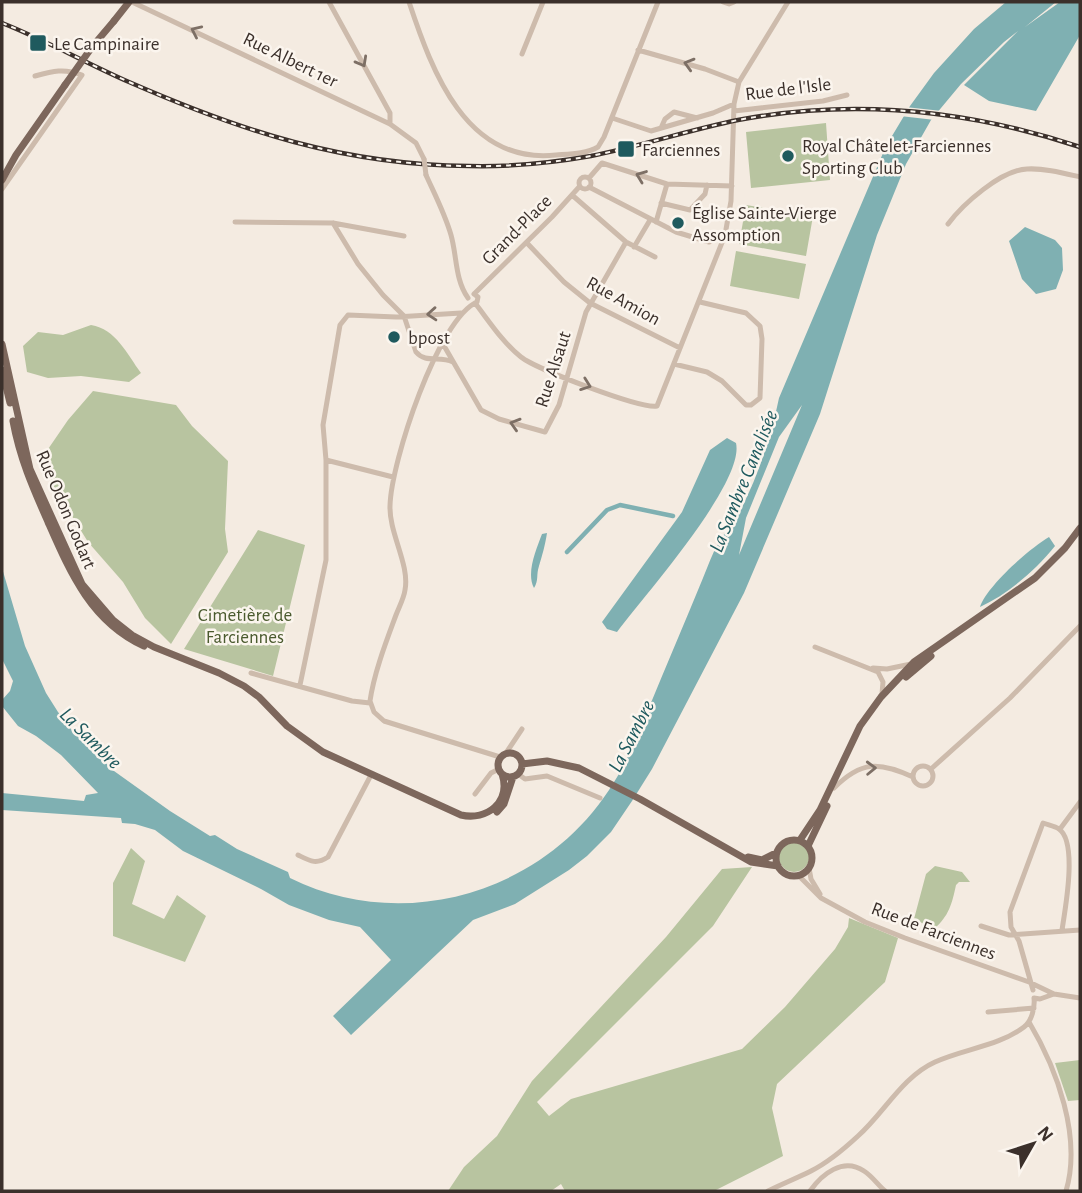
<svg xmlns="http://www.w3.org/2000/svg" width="1082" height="1193" font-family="'Alegreya Sans',sans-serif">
  <rect width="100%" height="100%" fill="#f4ebe1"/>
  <path fill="#b8c4a0" d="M826,123L830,180L751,188L746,132Z
    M746,205L813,216L806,256L739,244Z
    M736,251L806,264L799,299L730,286Z
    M91,325C116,329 127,354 141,373L129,382L81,376L48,378L27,372L23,346L38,332L63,335Z
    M93,391L176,405L192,426L228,461L225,529L228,552L171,644L145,618L123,582L88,542L53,485L44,455L68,420Z
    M258,530L305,545L273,676L184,649Z
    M779 857a15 15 0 1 1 30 0a15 15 0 1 1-30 0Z
    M131,848L145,861L132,904L164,919L177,895L206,916L185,962L113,936V883Z
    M935,866L962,872L970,882H959L956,885C952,904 949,916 934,929L914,919L926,874Z
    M752,867L713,926L537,1102L549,1116L571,1099L742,1049L785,1007L835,949L848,927L849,918L898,938L885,982L777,1084L772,1108L783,1156L714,1191H565L561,1184L551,1191H448L464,1167L497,1136L532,1081L666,937L722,869Z
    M1080,1060V1100L1068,1101L1055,1063Z"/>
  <path fill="#7fb0b2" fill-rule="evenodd" d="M1006,2H1056L1025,27L1060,2H1080V35L1036,111L989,101L964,85L1018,31L1004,42L961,84L931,120L906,164L877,235L820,414L744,593L652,769L632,801L611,832L587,856L569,870L515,904L473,920L351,1035L333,1016L391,960L360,927L329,920L289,905L261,889L183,851L155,830L135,824L122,823L121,818L2,810V793L84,801L86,795L98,793L61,755L36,736L18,726L2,706V700L10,691L13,681L2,659V568L25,646L46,693L58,712L71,729L114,771L170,811L210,836L215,835L237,849L288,872L290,878C405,935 548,892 614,782C628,760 637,734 648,710C666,666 685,622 703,578C708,566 712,554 718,544C724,533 733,524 739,513C758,477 771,437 779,398L886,146L910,106L934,73L974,29ZM802,405L739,555L746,518L779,437Z
    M1025,227L1055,240L1062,248L1063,270L1056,289L1036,294L1022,279L1009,241Z
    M727,438L736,443C745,483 643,597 617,632L607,629L602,622L682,512L710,450Z
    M547,533C545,546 542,556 539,566C536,575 539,580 534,588C526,573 536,550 542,534Z
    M1049,537L1055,546C1036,570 1008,594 980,607C987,586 1030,548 1049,537Z"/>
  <path fill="#f4ebe1" d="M905,107L942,111L935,120L900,116Z"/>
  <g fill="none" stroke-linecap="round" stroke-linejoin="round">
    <path stroke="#7fb0b2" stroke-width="4.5" d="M567,552L607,510L620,505L673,516"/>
    <path stroke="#cdbbac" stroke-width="5" d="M132,2L390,124L416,143L424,159
      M329,2L390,113V124
      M409,2C432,71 466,165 556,155C569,154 586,154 598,147L604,137L658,2
      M723,2L729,4L734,2
      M638,50L705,69L739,82
      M522,54L543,2
      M734,111L823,101L847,95
      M612,118L651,131L713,113L734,104
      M661,128L665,119L674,112L697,118
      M426,175C435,195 445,214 451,235C457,256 455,280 468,298
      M579 183a6 6 0 1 1 12 0a6 6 0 1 1-12 0Z
      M589,178L602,163L667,184L732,186
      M589,187L676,232L709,242
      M2,189L82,75C64,68 53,71 35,76
      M572,195L626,242L655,257
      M661,203L690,210L705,194L707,185
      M235,222L333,223L404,236
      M656,222L667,184
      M333,223L358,264L383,295L404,316L416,352C426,364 440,355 453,362
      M948,224C963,204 1001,170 1027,169C1044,168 1063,173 1080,177
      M709,242L725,235
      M527,243L564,282L590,303L680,348
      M634,247L650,220
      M474,294L478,297L477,302C438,319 391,462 390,506C389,533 410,565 405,590C404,598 399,607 396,615C386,642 374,673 370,701L374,712L384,721L500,757
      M474,294L552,217L580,186
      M475,303C489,321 503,343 521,357C536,369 640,409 657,406L725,235L731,201L734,104L739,82L788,2
      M443,344L481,410L499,419L545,432L559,405L586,312L626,242
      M674,364L707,372L722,381L746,405H751L760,398L762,339L760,326L746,313L700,302
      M326,460L393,477
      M815,647L878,672L883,682L882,694
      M873,668L887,669L911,664
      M251,673L352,701L370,703
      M300,685L326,560V460L323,425L340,325L348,315L396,317L461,313
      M506,753L522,729
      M913 776a10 10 0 1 1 20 0a10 10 0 1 1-20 0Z
      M931,769L1010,698L1080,626
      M518,774L525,779L547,776L600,798
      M834,788C861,761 879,761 913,777
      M475,794L491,773L499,769
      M1060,829L1080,802
      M298,855C310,861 316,865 328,857L371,775
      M809,868L811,879L820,894
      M798,875L821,898L865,922L905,938L1029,982L1054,994L1080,998
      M981,926L1009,935L1080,930
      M1033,990L1019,941L1011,927L1010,912L1043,823C1048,825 1055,826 1059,829C1078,842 1065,910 1062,930
      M1034,998L1040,999L1054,994
      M988,1012L1034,1008
      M1029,1022C1057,1069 1082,1137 1066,1191
      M768,1191C782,1184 797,1178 811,1171C829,1162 844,1149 858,1136C884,1113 902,1077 935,1062C963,1049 999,1046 1024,1027C1032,1021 1035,1007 1034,998
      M810,1191C822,1174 843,1157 864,1171C872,1176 878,1185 885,1191"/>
    <path stroke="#7d675c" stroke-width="7" d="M114,21L129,2
      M2,180L16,155L65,85
      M2,344L30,469L82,584L113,620L132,635L154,647L219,673L244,686L259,697L287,726L323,752L461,815C487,821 511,802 502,774
      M2,370L10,403
      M13,421C20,459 33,488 48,522C70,572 91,622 144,646
      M906,677L931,656
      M498 765a12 12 0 1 1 24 0a12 12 0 1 1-24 0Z
      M522,764L547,761L579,768L640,799L751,862L778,866
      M497,812L504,804L513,777
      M776 858a18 18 0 1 1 36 0a18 18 0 1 1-36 0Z
      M800,840L820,810L860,726L881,697L914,662L1035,578L1065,548L1080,528
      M808,846L827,806
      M748,857L762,860L776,853"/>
    <g stroke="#3b302b" stroke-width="4.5">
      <path id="rail" d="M2,23C45,40 86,63 129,82C241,131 344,165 469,166C509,167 551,163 591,156C641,146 689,130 738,120C854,98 969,110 1080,147"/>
    </g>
    <use href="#rail" stroke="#fbf5ee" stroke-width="2" stroke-dasharray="5" stroke-linecap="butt"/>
    <path stroke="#cdbbac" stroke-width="5" d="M424,159L426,175"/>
    <path stroke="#7d675c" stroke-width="7" d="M65,85L92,47L114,21"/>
  </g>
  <defs><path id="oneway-chevron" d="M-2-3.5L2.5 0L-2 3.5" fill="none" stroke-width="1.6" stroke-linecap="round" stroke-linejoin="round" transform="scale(1.75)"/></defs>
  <g stroke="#7d6f65">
    <use href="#oneway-chevron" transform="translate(196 31) rotate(-155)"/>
    <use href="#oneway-chevron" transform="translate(362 62) rotate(61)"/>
    <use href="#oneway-chevron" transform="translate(689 64) rotate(-164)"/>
    <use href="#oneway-chevron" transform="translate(641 176) rotate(-159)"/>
    <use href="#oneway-chevron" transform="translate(432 314) rotate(176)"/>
    <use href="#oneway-chevron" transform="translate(586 385) rotate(20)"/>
    <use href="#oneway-chevron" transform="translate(515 424) rotate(-163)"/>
    <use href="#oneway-chevron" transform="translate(871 768) rotate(-2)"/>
  </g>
  <g fill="#1f5a5e" stroke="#fbf5ee" stroke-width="2.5">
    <rect x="29" y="34" width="18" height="18" rx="3.5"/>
    <rect x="617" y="140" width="18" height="18" rx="3.5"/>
    <circle cx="788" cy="156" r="7"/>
    <circle cx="678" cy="223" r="7"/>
    <circle cx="394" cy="337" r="7"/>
  </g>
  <g text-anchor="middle" stroke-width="5" stroke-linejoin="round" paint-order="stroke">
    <g font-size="19" fill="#3b302b" stroke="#fbf5ee" text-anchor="start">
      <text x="54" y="50">Le Campinaire</text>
      <text x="802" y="152">Royal Châtelet-Farciennes<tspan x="802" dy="22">Sporting Club</tspan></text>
      <text x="642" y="156">Farciennes</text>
      <text x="692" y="219">Église Sainte-Vierge<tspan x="692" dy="22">Assomption</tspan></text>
      <text x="408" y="344">bpost</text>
    </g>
    <g font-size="19" fill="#3b302b" stroke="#fbf5ee">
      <text transform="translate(291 59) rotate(26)" y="7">Rue Albert 1er</text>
      <text transform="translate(788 88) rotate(-7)" y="7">Rue de l'Isle</text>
      <text transform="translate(516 229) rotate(-45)" y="7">Grand-Place</text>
      <text transform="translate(624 300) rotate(29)" y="7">Rue Amion</text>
      <text transform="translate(552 369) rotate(-72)" y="7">Rue Alsaut</text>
      <text transform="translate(67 509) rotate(67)" y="7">Rue Odon Godart</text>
      <text transform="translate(934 930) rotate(21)" y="7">Rue de Farciennes</text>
    </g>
    <g font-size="19" fill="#4a5a2e" stroke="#fbf5ee">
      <text x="245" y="621">Cimetière de<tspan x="245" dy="22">Farciennes</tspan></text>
    </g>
    <g font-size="21" font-style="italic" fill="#1f5a5e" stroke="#fbf5ee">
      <text transform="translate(743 481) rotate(-68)" y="7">La Sambre Canalisée</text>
      <text transform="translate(631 736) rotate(-63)" y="7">La Sambre</text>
      <text transform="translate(91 738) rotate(45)" y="7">La Sambre</text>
    </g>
  </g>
  <rect width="1082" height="1193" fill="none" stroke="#3b302b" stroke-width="7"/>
  <g transform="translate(1033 1144) rotate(51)" stroke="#fbf5ee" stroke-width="5" paint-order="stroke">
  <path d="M0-5L12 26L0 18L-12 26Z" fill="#3b302b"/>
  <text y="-10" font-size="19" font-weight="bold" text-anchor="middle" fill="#3b302b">N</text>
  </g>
</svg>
